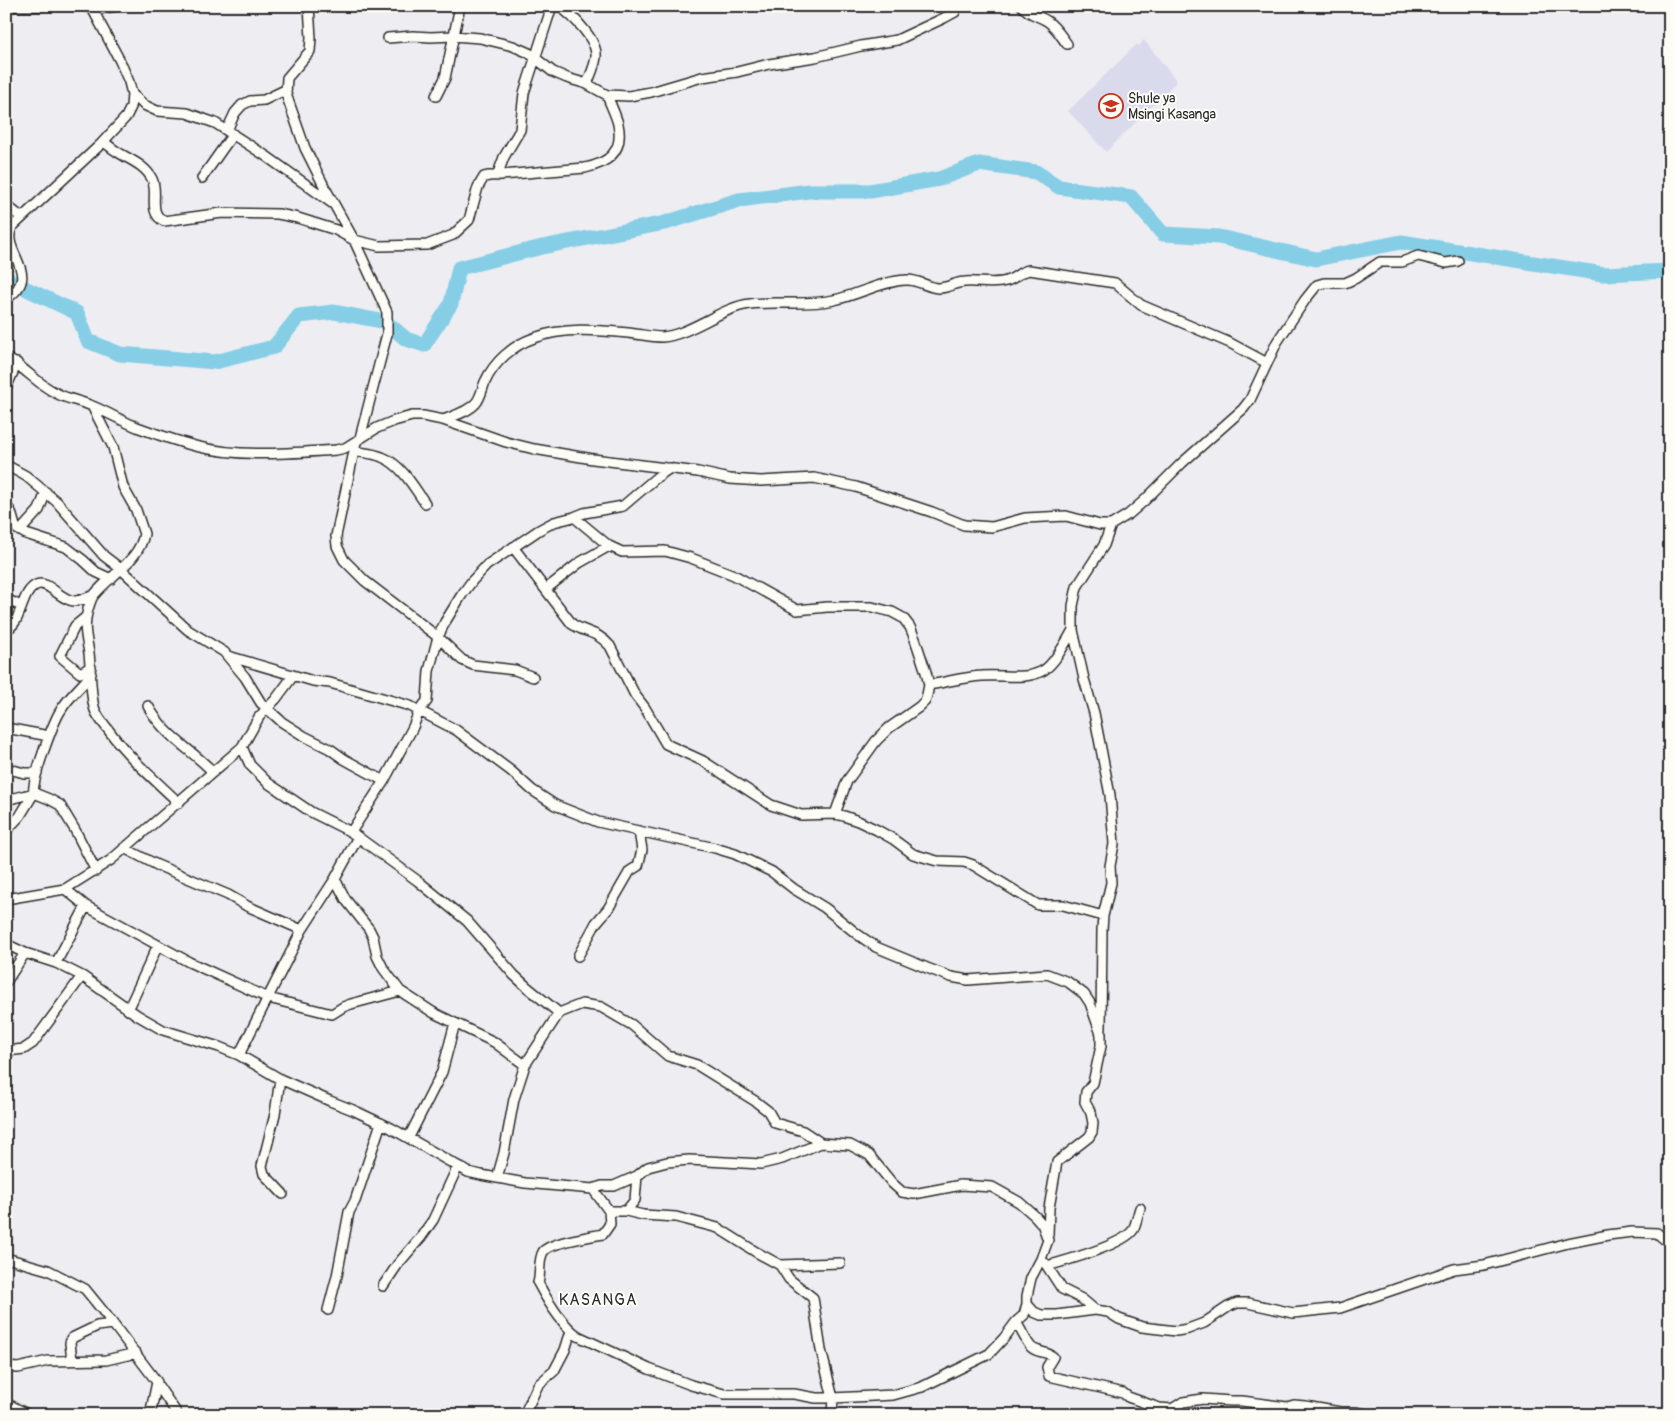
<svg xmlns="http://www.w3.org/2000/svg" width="1676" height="1421" font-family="Pangolin,sans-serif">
<rect width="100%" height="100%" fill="#ededf2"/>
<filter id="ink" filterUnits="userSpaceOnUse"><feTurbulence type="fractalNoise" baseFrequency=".02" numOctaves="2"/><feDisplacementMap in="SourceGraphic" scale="10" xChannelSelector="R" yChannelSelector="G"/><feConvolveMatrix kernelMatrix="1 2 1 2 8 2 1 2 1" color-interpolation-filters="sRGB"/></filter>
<g filter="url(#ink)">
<path fill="#dadaed" d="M1144,40L1177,81L1106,152L1068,111L1137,44L1139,46Z"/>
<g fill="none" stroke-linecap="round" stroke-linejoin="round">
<path stroke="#85cee6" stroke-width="15" d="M6,279L77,313L88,341L120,354L215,362L274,347L299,316L334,312L386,322L406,339L424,345L451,304L459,268L542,247L665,223L739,200L809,191H870L939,179L979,164L1036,172L1059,187L1131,197L1163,234L1219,237L1316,259L1401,242L1603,274L1670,271"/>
<defs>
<path id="minor" d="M15,6H41
M309,6L311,38L310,51L287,78L286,94L305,148L325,188L354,240L387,312V334L360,438
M559,6C572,15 598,40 596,57C595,66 590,76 587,84
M1022,6C1031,16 1038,15 1047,21C1055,26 1061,36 1067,44
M93,10L116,6
M388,38L413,36L431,37L453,36L480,38L513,46L529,53L553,72L567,78L587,84L607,95L629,96L651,92L702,77L737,72L769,64L815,57L861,46L897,40L944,18L955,12L958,6
M132,94L144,105L157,111L187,113L215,123L266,156L332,203
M436,96L445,78L460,6
M227,130L235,113L242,105L250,101L264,100L285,90
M104,141C117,157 143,160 152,179C159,193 147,213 164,221L222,213L278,214L298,218L336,230L354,240L379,246L427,245L453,235L469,220L478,187L484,177L489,176L585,168C608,163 624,152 618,124C616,115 610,104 607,95
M497,176L504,157L520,130L524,93L552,6
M202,178L233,134
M6,205L21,217
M6,299C44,274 0,253 12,227L100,145L126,117L131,107L132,94L129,82L120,61L93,10L86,6
M6,358C25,367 37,384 56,393C67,399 80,401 92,406C107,412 122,421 137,427C156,434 176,441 195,446C241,458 289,453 336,450L345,448L377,428L394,421L412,416H423L443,420L506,442L534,449L593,459L698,472L730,479L761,481L814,478L856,487L932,512L964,525L992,527L1025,518L1066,516L1100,525H1111L1129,514L1145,500L1182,463L1243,409L1250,400L1277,342L1305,300L1317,285L1324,283H1345L1356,278L1380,262H1402L1418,256L1446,263L1458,261
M6,388L17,363
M92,406L113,447L123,487L136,510L144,534C139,561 110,575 94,595C91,598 90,604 88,609C83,627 86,635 89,653C91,669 90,697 95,710C98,718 105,725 110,732C130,759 155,780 179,803
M443,420C453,416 468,412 476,403C481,397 482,389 485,382C494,362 513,345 534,338C563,327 598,330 628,333C639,334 651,337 662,337C690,335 722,307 750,304C778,301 807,306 834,300C858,295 882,281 906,280C918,279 928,288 939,288C948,288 956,282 965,282C979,281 992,285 1006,281C1016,279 1018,272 1029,270L1115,283L1141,305L1230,343L1267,363
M356,442L336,536L337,546L344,560L365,581L438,637L462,660L473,665L515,670L533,677
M354,451C363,453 373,453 382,457C402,465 413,486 425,503
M6,465L26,476L57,502L104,556L121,569L188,630L224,652L245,677L261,703L282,722L304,736L330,749L344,759L384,781
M6,505L11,512L15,526L17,529L26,534L66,547L83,560L96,572L111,579
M574,517L609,546L622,552L665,551L691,558L734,575L797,610L827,607H872L892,612L903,618L910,627L915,639L926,672L929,685L927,695L925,701L919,707L889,728L876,741L847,781L835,814
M20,531L39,510L46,492
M513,547L572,624C587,634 596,630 610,646L635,695L645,708L666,744L703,761L771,805L801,815L835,814L844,816L858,821L877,830L893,839L913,854L937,861L964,862L973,865L1038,905H1063L1103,916
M546,589L579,563L609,546
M6,599L21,606
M86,617L75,626L60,656L80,673L91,667
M6,629C22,625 20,593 36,585C47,579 60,600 74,601C80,601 87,598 92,596
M228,656L313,681L330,683L410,706L456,730L511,771L532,790L555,805L598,822L715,848L735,854L772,872L794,889L825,908L857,934L876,947L927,968L951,977L968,980L1047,974L1068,982L1084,994L1090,1003L1101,1034V1046L1093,1083L1086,1092L1085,1102L1091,1113L1093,1123L1092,1132L1089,1137L1057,1162L1049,1208L1048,1235
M293,676L276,699L259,717L242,747L250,765L268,783L311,812L351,832L418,881L467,921L514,975L527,987L559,1013
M929,685C947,682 965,677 982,676C1002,674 1026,681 1044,670C1055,663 1066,642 1073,630
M148,706C166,738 189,747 213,772
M6,728L49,736
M6,768L24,773H37
M6,800L34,793L49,799L60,805L75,830L96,871
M6,831L20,816L34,793C30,784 54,720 61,710C69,696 82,687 91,674
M351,832L384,781L413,727L419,711L427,701L429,671L438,637L445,622L461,596L472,581L487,565L539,530L554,522L574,517L584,513L623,506L657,477L670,468
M124,848L157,865L228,895L247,906L302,930
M335,879L346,900L369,929L373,937L377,956L383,968L400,991L434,1013L494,1042L525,1065
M65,889L86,906L189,962L268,998L332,1014L343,1007L351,1004L400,991
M6,899L65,889L111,860L242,747
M6,944L25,953L56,963L82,976L137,1015L163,1030L219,1047L239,1055L280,1079L330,1101L353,1110L391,1128L468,1172L481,1175L525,1183L593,1189L602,1186H614L637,1176L648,1167L667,1162L689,1160L761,1164L782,1159L821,1143L850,1145L869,1155L892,1183L902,1192L914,1194L961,1185L992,1187L1019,1202L1035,1216L1042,1224L1048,1240L1041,1259L1031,1278L1027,1296V1304L1034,1312L1041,1315H1057L1095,1310L1108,1312L1119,1319L1142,1327L1176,1331L1188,1329L1204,1323L1228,1307L1237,1303H1248L1293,1313L1340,1308L1454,1269L1484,1265L1568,1243L1608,1235L1632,1232L1657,1233L1670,1244
M578,956L596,923L608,909L630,871L638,866L642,850L639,831
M56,963L86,906
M6,982L25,953
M128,1010L158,945
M1101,1029L1102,930L1103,916L1111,883L1110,866L1114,844L1110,795L1094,713L1084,679L1073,630V606L1077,587L1104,545L1111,525
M7,1051L24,1049L33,1043L82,976
M239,1055L302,930L335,879L358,837
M280,1079L275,1114L262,1166L264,1174L283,1194
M409,1137L442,1072L455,1023
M497,1178L504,1153L514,1099L525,1065L559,1013L582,1004L601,1007L632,1025L668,1056L697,1065L755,1101L768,1111L775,1123L803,1131L821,1143
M593,1189L609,1211L610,1224L603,1234C592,1236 548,1243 543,1252C538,1260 541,1274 538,1283C547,1300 562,1325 578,1336L649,1369L691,1385L724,1394H794L816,1398H833L893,1395L922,1387L989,1354L1004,1338L1016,1322L1024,1315L1027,1304
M609,1211H626L635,1200L637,1176
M626,1211L643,1215L676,1217L718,1228L756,1252L780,1265L840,1263
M6,1258L48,1270L85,1289L107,1316L157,1382L150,1415
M1045,1263L1062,1289L1082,1299L1095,1310
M780,1265L789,1279L813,1298L821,1350L833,1398L832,1415
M1047,1266C1065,1261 1123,1245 1133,1230C1136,1224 1138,1214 1140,1208
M383,1286L398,1264L421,1237L433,1220L458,1166
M328,1310L337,1276L349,1212L355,1201L381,1123
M1016,1322C1020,1328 1027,1343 1031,1347C1037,1353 1047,1351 1053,1357L1047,1367L1049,1376L1123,1393L1128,1397L1159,1408L1172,1409L1183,1402L1203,1399L1231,1401H1242L1287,1407L1294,1405L1305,1406L1340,1412H1355L1371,1415
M72,1360L70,1343L72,1338L97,1326L113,1324
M6,1367L18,1368L48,1361L106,1360L136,1353
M157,1384L178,1415
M6,1403L29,1415
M524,1415L538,1385L554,1371L565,1350L571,1331"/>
</defs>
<use href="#minor" stroke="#2b2b2b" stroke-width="12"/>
<use href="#minor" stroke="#fdfcf7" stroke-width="9"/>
</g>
</g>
<defs>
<symbol id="school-ring" viewBox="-11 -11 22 22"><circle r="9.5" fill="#fdfcf7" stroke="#c8321e" stroke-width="1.5"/><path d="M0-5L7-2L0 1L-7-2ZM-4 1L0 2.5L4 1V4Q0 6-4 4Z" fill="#c8321e"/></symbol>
</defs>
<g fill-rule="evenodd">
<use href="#school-ring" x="1097" y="92" width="28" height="28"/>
</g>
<g text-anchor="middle" stroke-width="4" stroke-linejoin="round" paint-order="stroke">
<g font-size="14" fill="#2b2b2b" stroke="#fdfcf7" text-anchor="start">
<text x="1128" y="103">Shule ya<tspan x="1128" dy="16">Msingi Kasanga</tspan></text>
</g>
<g font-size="16" letter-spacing="1" fill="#2b2b2b" stroke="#fdfcf7">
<text x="598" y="1305">KASANGA</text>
</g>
</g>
<rect width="1676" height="1421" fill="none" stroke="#fdfcf7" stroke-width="25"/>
<rect x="12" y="12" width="1651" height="1396" fill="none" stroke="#2b2b2b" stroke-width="2" filter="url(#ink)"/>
</svg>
